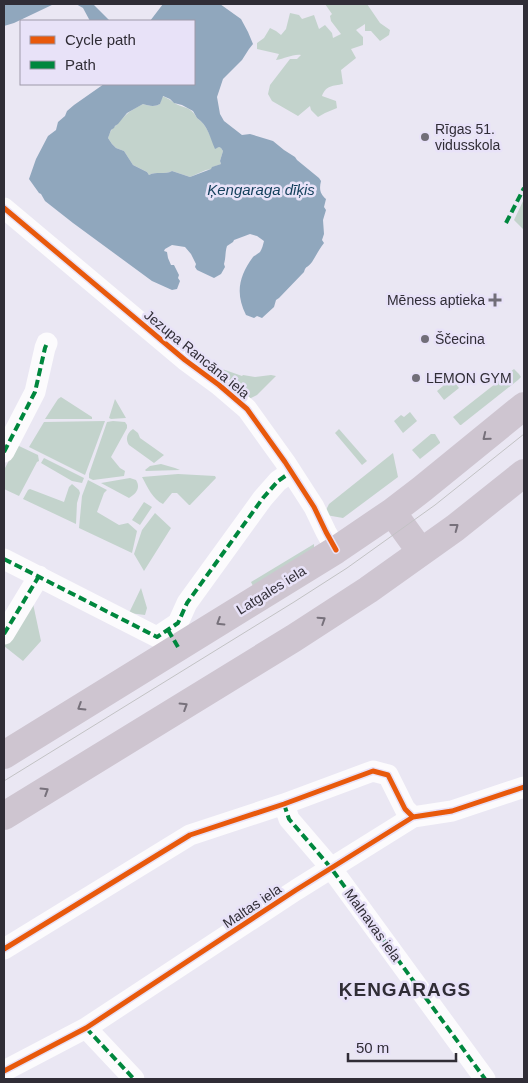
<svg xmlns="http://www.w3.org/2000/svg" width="528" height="1083" font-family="Helvetica,sans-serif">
<rect width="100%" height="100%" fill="#eae7f3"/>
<path fill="#c3d3cc" d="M325,4H367L380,23L390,30L389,35L380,41L371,31H365V24L356,30L363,37V45L351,49L356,58L341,70L343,84C333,86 326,85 322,96L336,101L337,108L325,113L318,117L311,110L310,106L298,116L272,101L268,94L270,85L290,59H297L301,55C292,54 285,59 276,60L279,54L257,49V43L264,38L270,28L276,31L281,35L286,29L290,13L299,15L302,19L314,15L319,29L325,25L332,33L333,38L341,34L331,21L330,16L332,14Z
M162,96C167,98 169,99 173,102C183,109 190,105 197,118C208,125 210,138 216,148L219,147L221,148L223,151L220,161L221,164L213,167L212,169L206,170L190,177L172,171C165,175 156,171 149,175L147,172L133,165L124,151L116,148L112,144L108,138C112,126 114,129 120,121C129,111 132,110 143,104C149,106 155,107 160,104Z
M524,199V230L514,220Z
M197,360L242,376L243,375L255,377L271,375L276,376L257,395L249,399Z
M514,369L519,374L521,377L518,380L461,425H460L453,417Z
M450,376L459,388L444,400L437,391L443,386L441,383Z
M61,397L92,417V419H45L58,399Z
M115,399L126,418L111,419L109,418Z
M410,412L417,421L403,433L394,421L401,415L404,417Z
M105,421L85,475L29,447L44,422Z
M113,421L125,422L127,425V428L111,457L120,468L125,471L124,476L93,480L89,478V474L107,422Z
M133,429L138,433L140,438L164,455L154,463L129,445C125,439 127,433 133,429Z
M339,429L367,461L362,465L335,433Z
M431,434H435L440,442V443L420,459L412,450Z
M19,446L38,455L39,461L37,462L19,496L4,489V470L16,447Z
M393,453L398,477L343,518L326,515L325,512L329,504Z
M44,458L84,478L82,483L72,481L41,463Z
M161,464L175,468L180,470L146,471L145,470L150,466Z
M178,474L215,476L216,478L190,505H189L177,493H172L163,504C153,500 147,486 142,477Z
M130,478L136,480C141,488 136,494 129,498L101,483Z
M88,480L107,490L104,493L97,512L119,525L128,523L137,531L132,553L79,528L82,496Z
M72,484L79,490L80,493L77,503L76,524L23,499L28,490L30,489L64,502L69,487Z
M144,502L152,507L140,525L132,520Z
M155,513L171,528L144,571L134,554L142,530Z
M314,544V548L253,586L251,582Z
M141,588L147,608L145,615L129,613Z
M32,599L41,641L23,661L4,646V642Z"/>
<path fill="#90a7bd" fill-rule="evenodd" d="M4,4H54L14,23L4,26Z
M76,4H93L110,21H90L83,8Z
M163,4H220L241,19L248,32L253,44L249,49L242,60L223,79L217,97L220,114L224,121L242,135L250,134L273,141L284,150L295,157L297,160L319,178L321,181C319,189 320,194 326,199L324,207L326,210L323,220L324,234L322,240L324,243C319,249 316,256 312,262C308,268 306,265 304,272L279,298L276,300L274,307L262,318L257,316L254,318L246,315C235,293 239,276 253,257C254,256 259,253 260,252C262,249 263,245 264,241L257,236L250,234L234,240L233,242L227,246C225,252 226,257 224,264L225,267L221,274L214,278L197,270L195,267L196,264L191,254L185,247L172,245L165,249L164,251L167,252L168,258L171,265H174L179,275L178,278L180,281L177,289L172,290L152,281L73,223L45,201L41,194L39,193L29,179L36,159L48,136L56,130L58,122L65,116L67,111L74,105L104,84H194V21H150ZM163,96L170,99L174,103L182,105L193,111L197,118C208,125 210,138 215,149L219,147L221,148L223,151L220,161L221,164L212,167L211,169L190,177L172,171C165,175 156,171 149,175L147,172L133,165L124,151L116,148L112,144L108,138L111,130L114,128L115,126L118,124L127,113L143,104C149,106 155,107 160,104Z"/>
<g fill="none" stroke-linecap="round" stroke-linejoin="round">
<path stroke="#fcfbfd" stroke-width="21" d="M4,208L185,360L219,385L247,409L285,462L314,507L326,532L336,550
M4,452L35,392L45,348L47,343
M4,559L157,637L178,623L187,603L263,498L278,481L291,472
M4,634L39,576
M284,804L289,819L331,868L485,1079
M4,949L190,835L284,804L373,771L388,775L405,809L413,817
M86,1028L134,1079
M4,1071L86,1028L296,890L413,817L452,811L524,787"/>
<path stroke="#cec5d0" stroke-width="28" d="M392,512L421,552
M4,755L336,550L392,512L422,489L524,406
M4,816L294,638L368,590L455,528L524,473"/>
<path stroke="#c2c2c4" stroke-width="1" d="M4,781L294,602L347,568L435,505L524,434"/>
<path stroke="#00873e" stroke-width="4" stroke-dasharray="8 4" stroke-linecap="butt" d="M506,223L524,188
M4,452L35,392L45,348L47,343
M4,559L157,637L178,623L187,603L263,498L278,481L291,472L288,468
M168,630L178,647
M4,634L39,576
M284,804L289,819L331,868L485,1079
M86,1028L134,1079"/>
<defs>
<path id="cycleway" d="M4,208L185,360L219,385L247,409L285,462L314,507L326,532L336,550
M4,949L190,835L284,804L373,771L388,775L405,809L413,817
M4,1071L86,1028L296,890L413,817L452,811L524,787"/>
</defs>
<use href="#cycleway" stroke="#e8e2f8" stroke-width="8"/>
<use href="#cycleway" stroke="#e8590c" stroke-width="5"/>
</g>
<defs><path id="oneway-chevron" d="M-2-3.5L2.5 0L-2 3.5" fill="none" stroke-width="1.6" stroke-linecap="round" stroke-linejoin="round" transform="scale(1.25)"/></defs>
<g stroke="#77717b">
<use href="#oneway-chevron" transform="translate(486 437) rotate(141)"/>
<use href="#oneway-chevron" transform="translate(455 527) rotate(-37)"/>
<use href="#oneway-chevron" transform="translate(322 620) rotate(-33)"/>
<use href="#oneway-chevron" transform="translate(220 622) rotate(148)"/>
<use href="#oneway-chevron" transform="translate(184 706) rotate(-32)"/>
<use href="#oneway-chevron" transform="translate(81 707) rotate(148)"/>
<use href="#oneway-chevron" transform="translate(45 791) rotate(-32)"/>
</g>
<g fill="#716e78" stroke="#e8e2f8" stroke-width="2">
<circle cx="425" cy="137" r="5"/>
<path d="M492.5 292.5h5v5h5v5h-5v5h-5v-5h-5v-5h5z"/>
<circle cx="425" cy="339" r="5"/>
<circle cx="416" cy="378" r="5"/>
</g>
<g text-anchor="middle" stroke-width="5" stroke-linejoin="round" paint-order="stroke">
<g font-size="14" fill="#302d36" stroke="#e8e2f8" text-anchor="start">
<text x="435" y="134">Rīgas 51.<tspan x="435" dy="16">vidusskola</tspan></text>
<text x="485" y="305" text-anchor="end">Mēness aptieka</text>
<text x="435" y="344">Ščecina</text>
<text x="426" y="383">LEMON GYM</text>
</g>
<g font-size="14" fill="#302d36" stroke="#e8e2f8">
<text transform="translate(197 354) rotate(39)" y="5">Jezupa Rancāna iela</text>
<text transform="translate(271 590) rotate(-32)" y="5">Latgales iela</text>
<text transform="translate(252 906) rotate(-34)" y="5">Maltas iela</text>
<text transform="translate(373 925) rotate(54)" y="5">Malnavas iela</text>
</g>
<g font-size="15" font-style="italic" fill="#133f5b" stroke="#e8e2f8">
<text x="261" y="195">Ķengaraga dīķis</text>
</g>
<g font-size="19" font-weight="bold" letter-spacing="1" fill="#302d36" stroke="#e8e2f8">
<text x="405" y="996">ĶENGARAGS</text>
</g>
</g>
<rect width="528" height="1083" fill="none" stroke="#302d36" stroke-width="10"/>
<rect x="20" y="20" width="175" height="65" fill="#e8e2f8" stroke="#9e9aaa"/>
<rect x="30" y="36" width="25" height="8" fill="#e8590c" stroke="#9e9aaa"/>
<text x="65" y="45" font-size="15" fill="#302d36">Cycle path</text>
<rect x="30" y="61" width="25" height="8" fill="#00873e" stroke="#9e9aaa"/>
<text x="65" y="70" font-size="15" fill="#302d36">Path</text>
<path d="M348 1053v8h108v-8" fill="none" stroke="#302d36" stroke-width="2.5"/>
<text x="356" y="1053" font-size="15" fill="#302d36" stroke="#e8e2f8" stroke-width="4" paint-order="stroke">50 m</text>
</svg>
